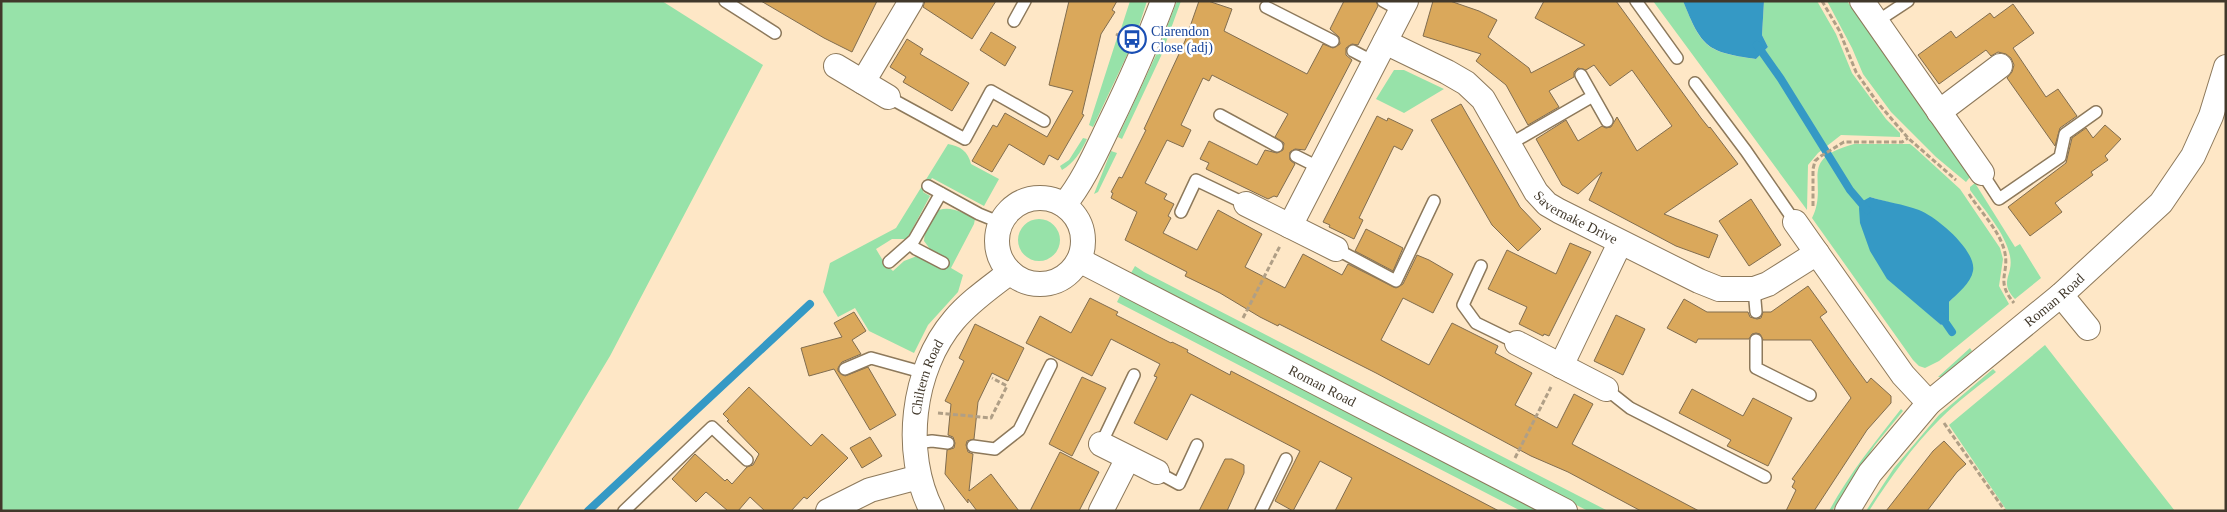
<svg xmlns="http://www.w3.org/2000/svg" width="2227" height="512" font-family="Georgia,serif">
<rect width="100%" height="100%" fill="#fee7c6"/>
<path fill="#97e2a9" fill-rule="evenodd" d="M1,1H662L763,65L610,356L517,511H1Z
M1130,1H1147L1135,38L1120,32Z
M1177,1H1181L1161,56L1122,139L1118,137L1156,55Z
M1653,1H1683C1702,48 1706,52 1756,59L1768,47L1762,35L1764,1H1817L1836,34L1852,73L1886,119L1900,133V137L1841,135L1818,153L1808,165L1807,210Z
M1827,1H1847L1970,177L1966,182L1936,157L1891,112L1863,74L1852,48Z
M1117,38L1125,42L1123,48L1129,51L1093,127L1089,125Z
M1394,70H1404L1444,89L1404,113L1376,99Z
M1083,138L1087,139C1081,152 1074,163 1062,170L1060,166L1069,160Z
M948,144C960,146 968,151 971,164L999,179L984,206L932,178L923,192L930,196L907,239H892L876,249L885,264L893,271L904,261L917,256L942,268L947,258L930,249L924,241L925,230L939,210C952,206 963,213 975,219L974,224L951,268L963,275L958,292L928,325L914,353L869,331L855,308L838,317L823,292L830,263L896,228Z
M1854,144H1910L1915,148L1960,189L2000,248L2003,259L1999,286L2009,304L1939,361L1925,368L1919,366L1913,360L1812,218C1830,182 1795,160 1854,144ZM1870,197L1891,203L1965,285L1949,302V320L1941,325L1911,298Z
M1111,151L1117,153L1098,192L1094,194Z
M1975,183L2015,247L2020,244L2041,278L2015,299C1998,281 2014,276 2010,256C2005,232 1984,210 1970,190V187Z
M1018 240a21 21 0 1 1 42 0a21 21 0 1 1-42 0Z
M1135,266L1144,272L1608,511H1588L1139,279L1131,273Z
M1121,294L1539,511H1521L1117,302Z
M2045,345L2175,511H2007L1949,425Z
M1970,348L1972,351L1942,377H1938Z
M1993,369L1996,372C1977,387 1957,402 1940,419C1912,447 1890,478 1869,511H1866L1894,468L1939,415Z
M1901,409L1903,411L1875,445L1832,511H1829C1849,474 1875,442 1901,409Z"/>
<path fill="#3599c5" d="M1683,1H1764L1762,35L1768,47L1756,59C1707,52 1702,48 1683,1Z
M1870,197C1886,202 1903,204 1919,210C1937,217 1977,251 1973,271C1971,283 1957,294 1949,302V320L1941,325L1887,279L1870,251L1860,223L1859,208L1861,202Z"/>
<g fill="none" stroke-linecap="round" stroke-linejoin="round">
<path stroke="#3599c5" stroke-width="8" d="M1757,45L1781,79L1850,190L1867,210
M1941,316L1952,332
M588,511L810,304"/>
</g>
<path fill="#daa85b" stroke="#816d4f" d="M761,1H877L852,52L824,38Z
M925,1H996L972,39L923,7Z
M1069,1H1117L1112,10L1115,12L1101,34L1082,114L1084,115L1058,160L1049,155L1044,165L1009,144L992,172L972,161L993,125L997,127L1005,113L1047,137L1073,91L1049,85Z
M1199,1H1208L1232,9L1224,31L1307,74L1323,44L1333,48L1340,44L1339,37L1330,29L1344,1H1376L1378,6L1358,45L1352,44L1346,48V55L1352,60L1305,150L1295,149L1290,152V160L1295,164L1277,197L1274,196L1268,199L1206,169L1209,163L1200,159L1209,141L1257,165L1265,150L1277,153L1283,150L1284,143L1275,137L1288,114L1212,75L1209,81L1203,78L1181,125L1191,130L1183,147L1167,140L1145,183L1167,194L1164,199L1174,204L1168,216L1171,218L1163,233L1197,250L1218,210L1262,234L1245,267L1285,288L1303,254L1342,275L1348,264L1396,288L1403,284L1417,255L1429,260L1453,274L1433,313L1403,298L1381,340L1429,365L1452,323L1498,346L1495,353L1532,373L1515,405L1557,428L1574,394L1593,404L1572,444L1699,511H1641L1568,472L1531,456L1376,373L1279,324L1278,326L1260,317L1220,293L1185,276L1187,272L1125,240L1137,212L1111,198L1113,193L1111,192L1119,177L1122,178L1146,130L1144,129L1185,41Z
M1433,1H1450L1479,11L1497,20L1488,37L1529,68L1531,73L1585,45L1535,18L1544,1H1616L1701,118L1709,128L1710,127L1738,164L1664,214L1718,235L1709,258L1676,246L1589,200L1602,172L1578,194L1562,185L1536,139L1566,120L1578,141L1602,126L1606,128L1611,127L1617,117L1637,151L1672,126L1632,70L1610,86L1594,65L1586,70L1578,68L1574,72V77L1549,91L1559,107L1528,125L1506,85L1476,61L1481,54L1423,36Z
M2013,4L2034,33L2013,48L2046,97L2058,89L2077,116L2060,128L2055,146L2007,78L2012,72L2014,65L2011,58L2006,54L1998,52L1991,56L1986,50L1939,84L1918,55L1951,31L1956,38L1990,13L1994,18Z
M991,32L1016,47L1005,66L980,50Z
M907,39L923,49L920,54L969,83L952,111L903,82L906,77L890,67Z
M1461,104L1520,207L1541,229L1518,251L1492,225L1431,120Z
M1377,116L1387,121L1388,118L1413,130L1402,150L1394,146L1359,218L1363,220L1354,239L1329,227L1330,225L1323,222Z
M2105,125L2121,139L2105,156L2108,160L2091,172L2093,175L2055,203L2062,212L2030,236L2008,207L2066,163L2072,138L2086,128L2093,138Z
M1751,199L1781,245L1749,266L1719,221Z
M1366,229L1403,248L1393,271L1355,251Z
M1570,243L1591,252L1549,336L1544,334L1543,336L1519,324L1527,307L1488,289L1507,250L1556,274Z
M1808,286L1827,312L1820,317L1848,357L1867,383L1871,378L1891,396V403L1867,430L1814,511H1786L1796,490L1792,487L1795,481L1792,479L1851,398L1811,340H1763L1760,334L1756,333L1752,334L1749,339H1698L1696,343L1667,328L1684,299L1707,312H1748L1750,317L1757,319L1761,318L1763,312H1771Z
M1090,298L1118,312L1116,315L1171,343L1172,342L1188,350L1187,352L1230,375L1231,371L1499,511H1335L1352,478L1320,461L1293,511L1275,501L1300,451L1191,394L1167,440L1134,423L1157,377L1154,376L1160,364L1111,339L1092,376L1026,343L1040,316L1071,333Z
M854,312L866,331L852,340L861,354L842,362L838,368V371L845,376L868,367L896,415L870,430L834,369L809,376L801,348L842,337L834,323Z
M1616,315L1645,329L1623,375L1594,361Z
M975,324L1024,348L1008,381L992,373L978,402L974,439L967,441L966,445L968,452L973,454L969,491L991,474L1019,511H977L968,499V503L945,474L947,450L954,448L955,443L953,437L948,435L951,404L945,401L964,361L959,358Z
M1082,377L1106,388L1072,456L1049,444Z
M749,387L811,446L822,434L848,458L807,499L804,497L791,511H765L750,497L738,511H728L706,492L696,502L672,479L695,454L725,481L727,479L732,484L747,467L753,465L759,454L727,421L729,420L723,414Z
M1692,389L1743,416L1753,398L1792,418L1768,466L1727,446L1731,440L1679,413Z
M870,437L882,456L862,468L850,448Z
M1944,441L1966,464L1957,472L1927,511H1886L1933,451Z
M1060,452L1099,472L1079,511H1030Z
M1225,459H1232L1244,465V473L1227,511H1199Z"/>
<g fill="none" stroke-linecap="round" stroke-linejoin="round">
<defs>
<path id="service" d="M725,1L775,33
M1383,1L1401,11
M1636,1L1677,58
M1266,7L1333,41
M1014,21L1025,1
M1876,22L1908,1
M1353,51L1374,62
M1581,75L1607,121
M1695,83L1746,151L1795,222
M888,97L965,139L991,91L1044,121
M1220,115L1277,146
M1510,144L1593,96
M1296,156L1320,168
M1982,173L1999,199L2060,157L2065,134L2096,112
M928,186L979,214L1001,223
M1181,212L1196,180L1246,204
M910,244L916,249L943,263
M1336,249L1396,281L1434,201
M889,262L914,240L941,193
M1481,266L1463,305L1476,323L1517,343
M1754,289L1756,312
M1756,340V368L1810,395
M845,369L871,358L925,373
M1606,389L1630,408L1765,477
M915,443L932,441L948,443
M1101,444L1134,375
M973,446L995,449L1019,430L1051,365
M1157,472L1179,484L1197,445
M624,511L712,427L747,460
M1261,511L1286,459"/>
<g id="minor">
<path d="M1862,1L1982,173"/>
<path id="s1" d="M1385,42L1447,72L1466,83L1483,99L1536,192L1547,204L1559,211L1699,281L1719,289H1754L1768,284L1817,253"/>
<path d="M836,66L888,97"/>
<path d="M863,82L911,1"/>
<path d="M1939,112L2000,66"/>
<circle cx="1040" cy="241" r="43"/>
<path d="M1246,204L1336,249"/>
<path d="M1064,205C1083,182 1096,152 1109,125C1129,84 1147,44 1163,1"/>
<path d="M1795,222L1903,375L1929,403"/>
<path d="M1290,226L1406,1"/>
<path id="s2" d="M1079,260L1565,511"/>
<path d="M2061,295L2088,328"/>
<path d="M1517,343L1606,389"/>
<path d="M1561,366L1620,243"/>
<path d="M1101,444L1157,472"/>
<path d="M828,511L870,490L919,477"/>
<path id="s3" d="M932,511C902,453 912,369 954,320C970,301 991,287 1010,272"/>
<path d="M1101,511L1128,458"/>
<path id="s4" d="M1847,511L1870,473L1929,403L2061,295L2161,203L2193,156L2211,116L2226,67"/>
</g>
</defs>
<use href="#service" stroke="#8d795b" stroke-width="14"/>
<use href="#minor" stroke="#8d795b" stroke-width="26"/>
<path stroke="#b09f86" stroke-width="3" stroke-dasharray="5 2.5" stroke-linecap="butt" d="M1822,1L1839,30L1856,72L1877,102L1908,138L1956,180
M1116,34L1124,38
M1969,194C1980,211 1998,229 2004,249C2011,274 1994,279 2014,303
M1813,206V169L1815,161L1821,156L1844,142H1902L1908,138
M1243,318L1280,246
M938,413L991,418L1007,386L992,378
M1944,423L2005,511
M1515,458L1551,387"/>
<use href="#service" stroke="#fff" stroke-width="11"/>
<use href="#minor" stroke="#fff" stroke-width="24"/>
</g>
<defs>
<symbol id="bus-ring" viewBox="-11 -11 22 22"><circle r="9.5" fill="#fff" stroke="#1a4fb4" stroke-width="1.5"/><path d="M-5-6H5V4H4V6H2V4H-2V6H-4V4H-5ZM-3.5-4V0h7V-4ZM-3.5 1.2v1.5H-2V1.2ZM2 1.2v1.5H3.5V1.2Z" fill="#1a4fb4"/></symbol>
</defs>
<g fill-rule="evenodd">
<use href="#bus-ring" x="1116" y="23" width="32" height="32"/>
</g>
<g text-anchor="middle" stroke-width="4.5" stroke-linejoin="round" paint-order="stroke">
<g font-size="14" fill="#164399" stroke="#fff" text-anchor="start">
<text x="1151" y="36">Clarendon<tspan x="1151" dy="16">Close (adj)</tspan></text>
</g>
<g font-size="14" fill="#41382b" stroke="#fff">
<text dy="5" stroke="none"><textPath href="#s1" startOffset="269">Savernake Drive</textPath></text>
<text dy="5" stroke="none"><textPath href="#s4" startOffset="298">Roman Road</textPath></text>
<text dy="5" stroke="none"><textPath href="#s3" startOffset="138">Chiltern Road</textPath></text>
<text dy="5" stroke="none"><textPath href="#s2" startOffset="274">Roman Road</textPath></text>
</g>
</g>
<rect width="2227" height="512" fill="none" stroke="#41382b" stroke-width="5"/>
</svg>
